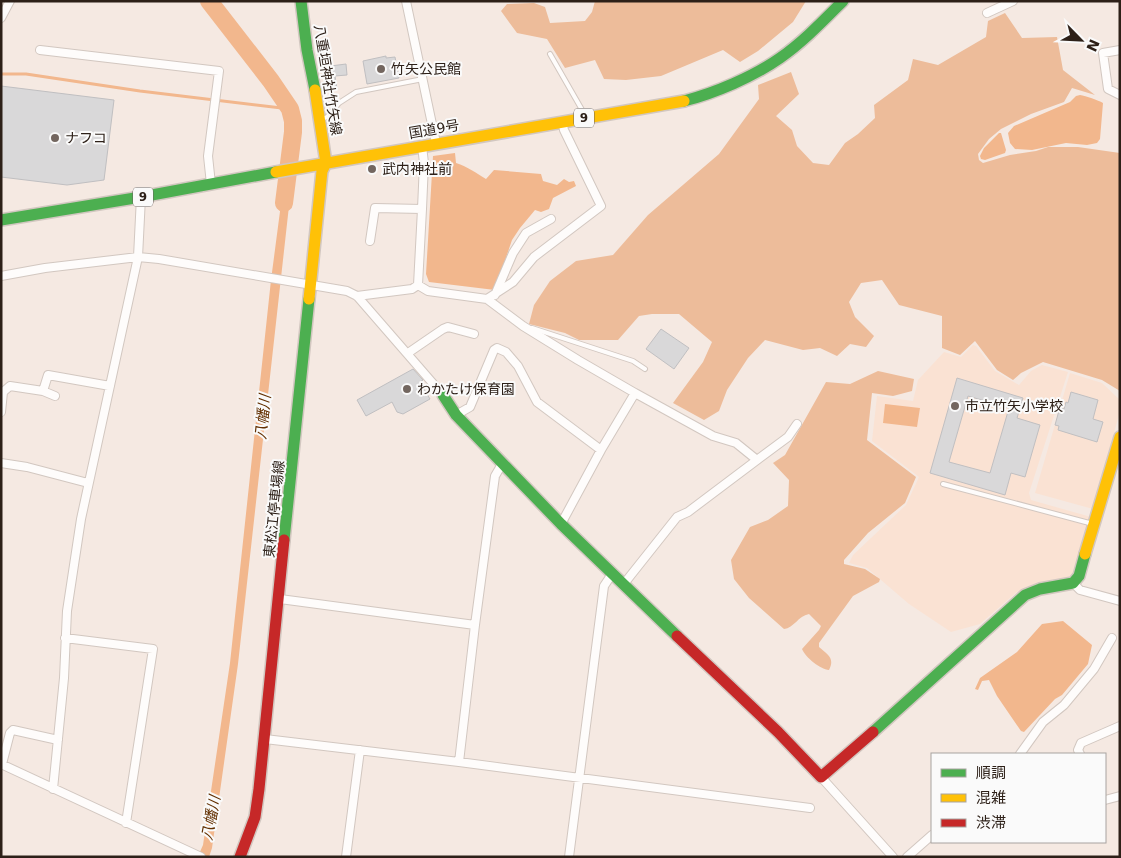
<svg xmlns="http://www.w3.org/2000/svg" width="1121" height="858" font-family="'DejaVu Sans','Noto Sans JP',sans-serif">
<rect width="100%" height="100%" fill="#f5e9e2"/>
<path fill="#fae2d3" d="M973,345L976,346L995,371L1019,385L1031,371L1042,365L1068,372L1029,493L1031,500L1091,517L1074,573L1063,581L1042,583L1017,592L980,624L951,632L909,604L867,568L849,563L853,555L906,505L919,477L872,441L877,396L913,401L918,380L944,352L961,357Z
M1070,373L1102,383L1120,400V411L1093,509L1035,493Z"/>
<path fill="#edbc9a" d="M595,1H806L793,22L758,51L740,62L723,50L661,76L626,80L604,79L595,60L565,68L547,39L517,33L501,11L507,4L534,3L545,7L550,23L585,21L592,12Z
M1005,13L1022,38L1057,37L1063,70L1095,95L1072,88L1064,102L1031,114L1001,129L989,139L978,154L979,160L983,163L1010,155L1036,151L1048,147H1078L1120,153V391L1102,380L1043,362L1021,373L1013,380L997,370L975,341L960,355L942,348V316L899,305L882,280L861,283L849,302L855,317L874,336L866,347L850,344L837,356L820,348L803,350L765,340L748,358L727,390L719,411L704,420L673,403L703,362L712,342L679,314H652L639,316L618,340H579L565,333L529,324L534,305L550,281L576,261L613,255L648,215L719,154L759,99L758,85L791,72L799,94L776,116L792,130L797,146L813,163L829,165L845,143L858,134L875,118L874,105L908,80L913,59L938,65L986,37L988,21Z
M878,371L914,379L912,391L893,396L872,393L867,440L916,477L905,503L868,533L844,560V564L865,569L880,579L879,582L853,596L819,643V647C828,655 835,658 829,670C820,669 806,658 802,649L819,630L821,626L809,614C798,616 794,628 784,629L749,598L734,579L731,560L750,527L768,520L788,506L789,480L773,463L785,455L826,382L850,384Z"/>
<path fill="#f2b78d" d="M1080,95C1086,96 1098,100 1103,103L1100,139L1097,143L1087,145L1066,143L1032,150L1015,149L1010,143L1008,133L1014,126L1070,102L1076,96Z
M999,133H1001L1006,150L1005,153L985,160L981,159L980,156L984,148Z
M455,153L456,163C468,167 476,173 486,179L494,170L541,174L543,181L557,185L564,179L569,182L574,181L576,186L553,198L549,209L541,212L535,210L520,228L512,240L495,290L429,282L426,274L433,156Z
M292,179L238,664L212,848L209,857L199,854L203,845L230,663L271,280L284,181Z
M885,404L920,408L917,427L883,423Z
M1063,621L1092,645L1088,664L1062,695L1055,699L1024,732L1021,731L997,696L989,680L982,681L978,690L975,689L980,678L1017,652L1042,624Z"/>
<g fill="none" stroke-linecap="round" stroke-linejoin="round">
<path stroke="#f2b78d" stroke-width="3" d="M1,74H26L140,91L290,109"/>
<path stroke="#f2b78d" stroke-width="18" d="M209,1L271,81L290,109L293,121V132L284,203"/>
</g>
<path fill="#d9d8d9" stroke="#c0bfc1" fill-rule="evenodd" d="M386,56V58L395,57L399,78L367,84L363,61Z
M346,64L347,75L335,76L337,89L326,91L323,67Z
M1,86L114,100L104,180L67,185L1,177Z
M661,329L689,348L674,369L646,349Z
M413,369L423,380L420,382L430,399L403,414L397,412L392,402L366,416L357,400Z
M957,378L1023,398L1017,418L1040,425L1025,477L1011,473L1005,495L930,473ZM968,396L1009,408L990,473L949,462Z
M1071,392L1098,400L1093,419L1103,422L1097,442L1058,430L1059,426L1055,425L1060,407L1064,409L1066,402L1068,403Z"/>
<g fill="none" stroke-linecap="round" stroke-linejoin="round">
<defs>
<path id="lane" d="M550,54L585,115
M322,119L327,117L339,103L356,92L423,79
M532,328L633,361L645,369
M943,484L1093,524"/>
<path id="street" d="M406,1L436,143
M987,13L1013,1
M1,18L10,1
M40,50L219,71L208,156L211,184
M1120,50L1103,53L1108,89L1120,95
M422,146L424,163L422,209
M370,241L375,208L422,209L418,285
M1,276L45,268L138,257L159,259L347,291L357,296L443,395
M495,295L513,253L526,233L551,219
M357,296L412,289L418,285L428,291L487,299L523,326L578,360L635,393
M487,299L513,282L534,257L601,206L564,130L562,121
M408,353L443,329L448,327L474,334
M43,391L48,375L110,386
M1,412L3,392L10,386L43,391L55,396
M456,415L470,407L494,350L497,348L506,352L518,366L537,402L601,450
M757,460L788,437L797,424
M1,463L27,467L88,483
M561,524L601,450L635,393L713,436L736,443L757,460L688,512L677,517L623,585
M1073,583L1080,590L1120,601
M280,599L475,625L459,762
M475,625L495,476L502,464
M65,638L153,649L126,823
M265,739L459,762L810,808
M1020,754L1043,722L1064,705L1094,669L1112,638
M1080,754L1078,750L1081,743L1120,726
M1,764L201,857
M2,764L10,733L13,730L58,740
M821,777L893,857
M53,789L64,678L67,611L81,519L138,257L141,197
M1105,800L1120,796
M346,857L360,750
M569,857L604,586L612,574
M907,857L932,835"/>
<path id="fast" d="M301,1L307,50L315,90
M684,101C715,93 753,77 780,58C803,42 823,21 843,1
M1,220L141,197L276,172
M443,395L456,415L561,524L677,636
M284,540L309,299
M873,732L1025,595L1040,589L1073,583L1079,576L1085,554"/>
<path id="slow" d="M276,172L684,101
M309,299L322,171L326,163L315,90
M1085,554L1120,437"/>
<path id="jam" d="M677,636L778,732L821,777L873,732
M240,857L255,817L259,789L284,540"/>
</defs>
<use href="#lane" stroke="#d2c7c0" stroke-width="6"/>
<use href="#street" stroke="#d2c7c0" stroke-width="10"/>
<use href="#fast" stroke="#d2c7c0" stroke-width="14"/>
<use href="#slow" stroke="#d2c7c0" stroke-width="14"/>
<use href="#jam" stroke="#d2c7c0" stroke-width="14"/>
<use href="#lane" stroke="#fefcfb" stroke-width="4"/>
<use href="#street" stroke="#fefcfb" stroke-width="8"/>
<use href="#fast" stroke="#4caf50" stroke-width="11"/>
<use href="#slow" stroke="#ffc107" stroke-width="11"/>
<use href="#jam" stroke="#c62828" stroke-width="11"/>
</g>
<g fill="#73665f" stroke="#fafafa" stroke-width="2">
<circle cx="381" cy="69" r="5"/>
<circle cx="55" cy="138" r="5"/>
<circle cx="372" cy="169" r="5"/>
<circle cx="407" cy="389" r="5"/>
<circle cx="955" cy="406" r="5"/>
</g>
<g text-anchor="middle" stroke-width="4" stroke-linejoin="round" paint-order="stroke">
<g fill="#fafafa" stroke="#6a615c" stroke-width="1">
<rect x="574" y="108.5" width="20" height="19" rx="4"/>
<rect x="133" y="187.5" width="20" height="19" rx="4"/>
</g>
<g font-size="12" font-weight="bold" fill="#2d2018">
<text x="584" y="122">9</text>
<text x="143" y="201">9</text>
</g>
<g font-size="14" fill="#2d2018" stroke="#fafafa" text-anchor="start">
<text x="391" y="74">竹矢公民館</text>
<text x="65" y="143">ナフコ</text>
<text x="382" y="174">武内神社前</text>
<text x="417" y="394">わかたけ保育園</text>
<text x="965" y="411">市立竹矢小学校</text>
</g>
<g font-size="14" fill="#2d2018" stroke="#fafafa">
<text transform="translate(328 80) rotate(81)" y="5">八重垣神社竹矢線</text>
<text transform="translate(434 129) rotate(-10)" y="5">国道9号</text>
<text transform="translate(274 509) rotate(-84)" y="5">東松江停車場線</text>
</g>
<g font-size="15" font-style="italic" fill="#633002" stroke="#fafafa">
<text transform="translate(263 417) rotate(-84)" y="5">八幡川</text>
<text transform="translate(211 818) rotate(-79)" y="5">八幡川</text>
</g>
</g>
<rect width="1121" height="858" fill="none" stroke="#2d2018" stroke-width="5"/>
<rect x="931" y="753" width="175" height="90" fill="#fafafa" stroke="#a8a3a0"/>
<rect x="941" y="769" width="25" height="8" fill="#4caf50" stroke="#a8a3a0"/>
<text x="976" y="778" font-size="15" fill="#2d2018">順調</text>
<rect x="941" y="794" width="25" height="8" fill="#ffc107" stroke="#a8a3a0"/>
<text x="976" y="803" font-size="15" fill="#2d2018">混雑</text>
<rect x="941" y="819" width="25" height="8" fill="#c62828" stroke="#a8a3a0"/>
<text x="976" y="828" font-size="15" fill="#2d2018">渋滞</text>
<g transform="translate(1081 40) rotate(114)" stroke="#fafafa" stroke-width="4" paint-order="stroke">
<path d="M0-4L9 19L0 12L-9 19Z" fill="#2d2018"/>
<text y="-8" font-size="14" font-weight="bold" text-anchor="middle" fill="#2d2018">N</text>
</g>
</svg>
